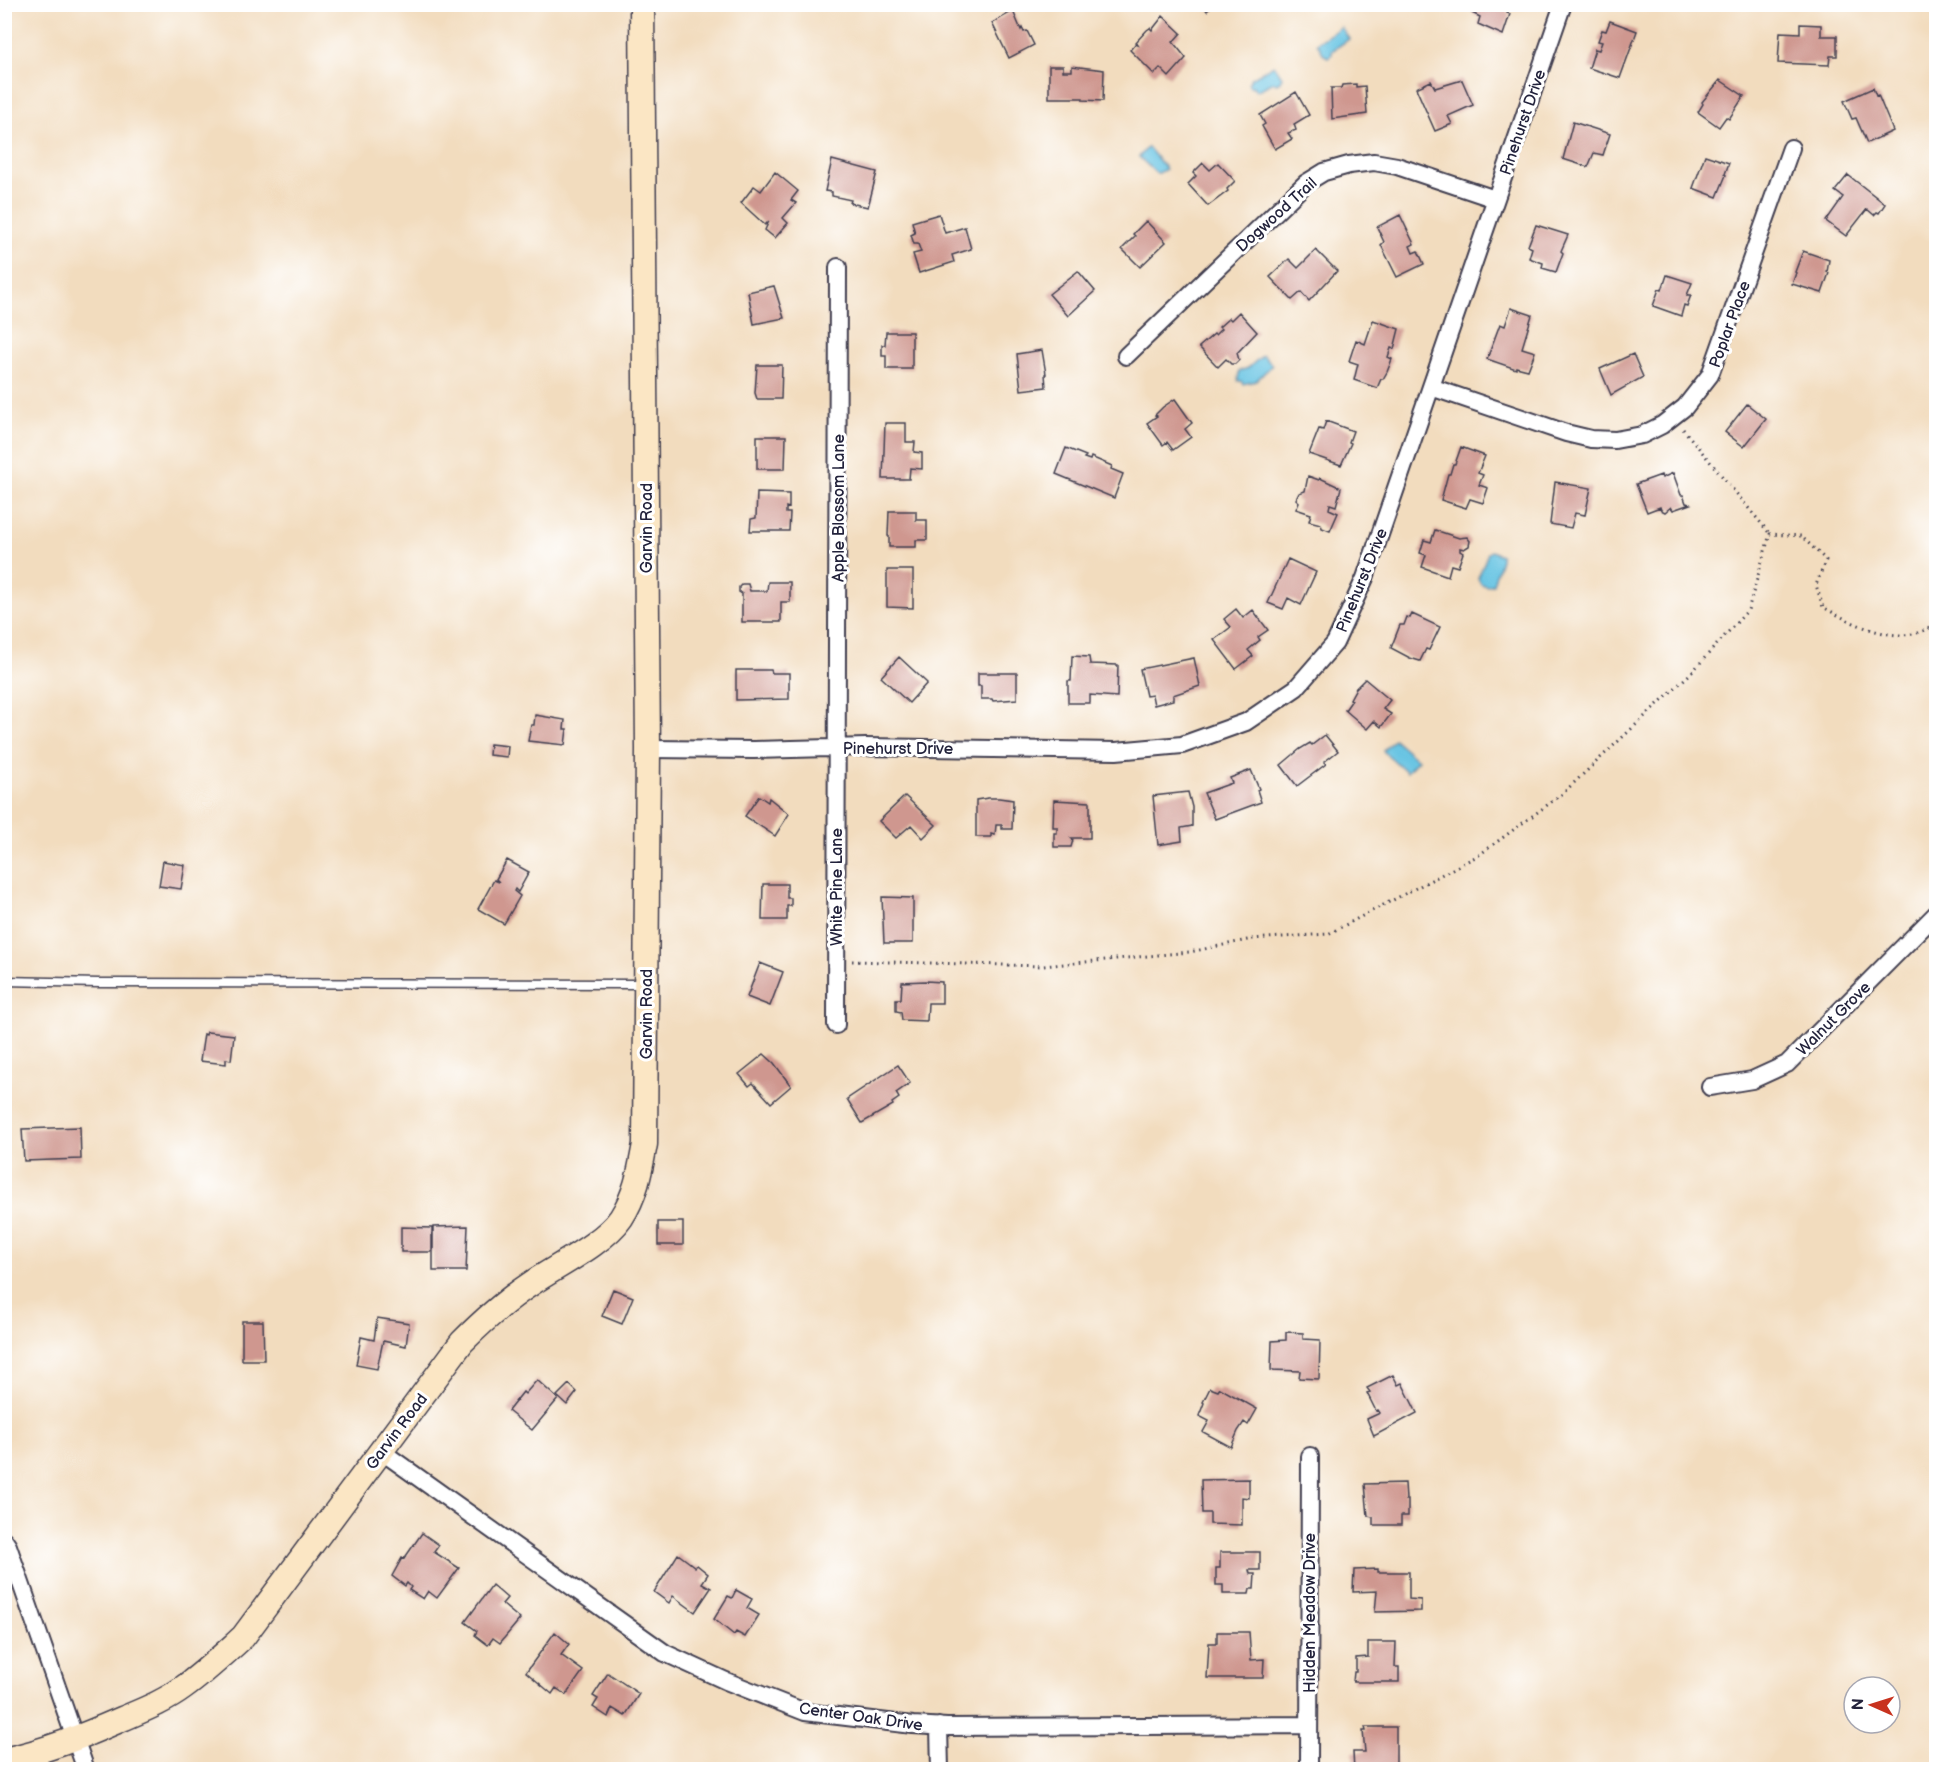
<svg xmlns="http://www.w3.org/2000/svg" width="1941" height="1774" font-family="'Balsamiq Sans',sans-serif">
<rect width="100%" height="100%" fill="#fff"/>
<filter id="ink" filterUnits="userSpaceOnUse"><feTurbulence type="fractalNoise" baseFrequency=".0167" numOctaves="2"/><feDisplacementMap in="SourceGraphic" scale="12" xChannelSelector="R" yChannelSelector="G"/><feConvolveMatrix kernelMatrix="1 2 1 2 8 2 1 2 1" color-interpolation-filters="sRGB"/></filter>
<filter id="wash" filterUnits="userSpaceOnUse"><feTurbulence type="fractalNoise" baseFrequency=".008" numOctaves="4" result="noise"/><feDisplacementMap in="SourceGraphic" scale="24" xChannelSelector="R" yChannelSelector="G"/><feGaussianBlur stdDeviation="1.35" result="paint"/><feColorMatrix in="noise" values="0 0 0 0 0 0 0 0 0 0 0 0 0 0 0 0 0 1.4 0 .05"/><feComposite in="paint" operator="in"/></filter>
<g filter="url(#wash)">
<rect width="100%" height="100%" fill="#f2dcbe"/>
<path fill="#64c2e2" stroke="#43728e" stroke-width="1.5" d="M1341,27L1349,39L1332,51V54L1328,57L1324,55L1317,43Z
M1274,65L1282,77L1280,81L1276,84L1274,82L1256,91L1253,86L1250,87L1248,83L1250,81V79Z
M1148,147L1166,169L1157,174L1139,157Z
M1263,355L1272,365L1256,381L1243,384L1241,381H1238L1239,371L1248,368Z
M1491,551L1501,555V559L1493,584L1487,586L1481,584L1478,578L1488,553Z
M1394,739L1418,760L1407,772L1383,751Z"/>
<g id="blocks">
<path fill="#cf978f" d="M1202,4H1215L1207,11Z
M1475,4H1510L1507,13L1510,14L1503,35L1478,24L1480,17L1472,13Z
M1013,11L1021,30L1022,28L1024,32L1027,31L1034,45L1009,58L992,23Z
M1163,16L1181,33L1173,42L1186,58L1169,77L1160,68L1154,74L1130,50L1135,44L1138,45L1136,42L1147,30L1150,28L1152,30Z
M1610,21L1637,31L1620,78L1589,68L1595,49L1599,50L1602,42L1598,41L1602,30L1606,31Z
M1800,24L1821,25V36H1837V56H1830L1829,65L1778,63L1780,32L1800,33Z
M1049,66H1063V71H1072V66L1104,70L1103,101L1083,100V98H1049Z
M1462,80L1473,105L1448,116L1452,124L1435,131L1416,88L1431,81L1435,88Z
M1720,80L1744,96L1729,119L1726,117L1719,127L1698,112L1703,104L1702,102Z
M1356,84V87L1365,86L1367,114L1332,119L1331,88H1341L1342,85Z
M1873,88L1876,96L1878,95L1893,131L1867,143L1856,118L1852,119L1844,101Z
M1296,92L1309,115L1294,124L1296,130L1288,133L1292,139L1275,149L1262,126L1265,124L1260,115Z
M1573,122L1610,134L1603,155L1594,153L1588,167L1563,159Z
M1705,155L1729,163L1725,174L1726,175L1717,197L1693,188Z
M832,160L877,172L868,207L850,203L851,200L832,196V192L825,191Z
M1203,163L1210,170L1218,163L1235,181L1227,189L1228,191L1208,206L1188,184L1196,176L1193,173Z
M775,172L798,191L791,200L796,203L783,218L788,223L775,238L765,230L769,221L765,225L741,203L754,186L761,191Z
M1848,175L1885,204L1879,213L1877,212L1874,215L1867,209L1846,236L1826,221L1843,197L1835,191Z
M939,214L945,233L965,227L971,249L952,255L954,262L919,273L913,254L921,252L918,244H914L911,235L915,233L912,222Z
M1400,215L1414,244L1410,246L1413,253L1418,251L1424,264L1397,277L1381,245L1384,242L1377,227Z
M1146,221L1166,242L1140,267L1122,249L1135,236L1133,234Z
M1536,225L1568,235L1561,251L1563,253L1556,272L1542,268L1543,263L1529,258L1532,248L1528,246Z
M1316,250L1337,271L1309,301L1301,292L1292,300L1270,277L1289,259L1298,268Z
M1803,251L1829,260L1827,272L1829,273L1822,293L1792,284L1796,273L1795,272Z
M1078,271L1095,291L1068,316L1049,294Z
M1667,275L1692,283L1687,295H1691L1687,306L1684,305L1681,316L1653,306L1659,289L1662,290Z
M774,286L784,318L754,324L748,292Z
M1511,308L1532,315L1522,348L1535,352L1528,370L1516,367V369L1487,359L1500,324L1505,326Z
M1239,312L1257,332L1237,353L1239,360L1235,364H1231L1226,359L1218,367L1199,347L1214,334L1215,335L1221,329L1219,327L1229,318L1231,320Z
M1373,320L1399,329L1394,349L1391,348L1388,357L1392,359L1387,372L1383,379H1381L1377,388L1354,380L1358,364L1349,361L1356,340L1365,344Z
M886,332H912V369H886V356H882V345H885Z
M1042,350L1046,374H1045L1046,387L1021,390L1017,354Z
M1633,354L1643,377L1611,395L1600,369Z
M757,365H782L781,399H757L755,393Z
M1175,399L1192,423L1185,429L1191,437L1173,450L1167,442L1163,445L1147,423L1157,416L1155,415L1163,407Z
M1747,404L1766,419L1744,447L1725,432Z
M1326,421L1353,431L1349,442L1351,443L1341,465L1309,454L1319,429L1323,430Z
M885,423H906V442H915L914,452L922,453V469L910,468L909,479H883Z
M757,436H786L785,469H757Z
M1461,447L1485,456L1478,473L1483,475L1479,485L1488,488L1483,503L1470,499L1466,508L1441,500L1448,474H1450L1453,464H1455Z
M1066,448L1086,456L1084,458L1090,460L1091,457L1112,466L1111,469L1123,474L1114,498L1056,474Z
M1673,473L1681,495H1683L1686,503L1690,504L1673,510L1671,507L1665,512L1661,510L1660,507L1647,512L1636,484L1661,475L1662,478Z
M1308,476L1319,480L1320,478L1341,488L1336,506L1330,504L1329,509L1338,513L1330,531L1322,528L1321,524L1309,521L1311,514L1296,509L1299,502L1296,499L1299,493L1305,491Z
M1555,482L1591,488L1585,515L1575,513L1571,528L1550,524Z
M757,493L789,494V508L786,507V513H790L789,531H750L751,519L756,518Z
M889,511H916V520H927V540H916V547H889V536H888Z
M1435,530L1459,538L1467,537L1470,541L1469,546L1464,549L1460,548V551L1463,553L1458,567L1451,565L1448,576L1422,567L1426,555L1420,553L1424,540L1431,542Z
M1288,559L1316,572L1301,605L1288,598L1283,609L1268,603Z
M887,570H913V608L887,607Z
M768,582H790V602H781V622H742V594L739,592V587L742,584H748L750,591H767Z
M1236,609L1243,618L1253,610L1268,630L1258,637L1260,640L1248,650L1253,656L1236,669L1214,640L1231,627L1224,619Z
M1412,614L1440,627L1429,650L1426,649L1420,661L1410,658L1391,648L1400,625H1404L1407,617L1410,618Z
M1072,656L1089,657L1090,664L1118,665L1117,697L1090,695V703H1068V681H1071Z
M899,657L927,683L909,703L881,677Z
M1194,658L1200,686L1173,695V700L1154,705L1152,695L1146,696L1140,669Z
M736,670H771L772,673H789V699L736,700Z
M978,673H1017V699L993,701L992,699H981V686H978Z
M1365,679L1390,700L1383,709L1391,714L1381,727L1374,721L1367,729L1345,710L1352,700L1350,699L1356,688Z
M535,715L565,720L564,729H567L565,745L528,741L531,725H534Z
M1325,735L1338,751L1324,762L1326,764L1297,786L1281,765L1300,749L1310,743L1312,745Z
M490,744L508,746L507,757L489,755Z
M1251,770L1259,789L1257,790L1261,802L1215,819L1204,793L1232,783L1230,778Z
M1188,792L1192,807V826L1181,828L1182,841L1158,845L1153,796Z
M759,796L768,802L769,798L789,814L775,836L745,816Z
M905,796L936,825L923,838L911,825L896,838L879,821Z
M988,798H999L1013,800L1012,829H1002V825H996L995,835L991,834V837H976V800Z
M1054,800L1090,802V838H1071L1073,840L1071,847H1054V833H1057V827H1053Z
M507,860L529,872L518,892L515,889L514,891L520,896L504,924L478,909L494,880L499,882L496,879Z
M163,861L185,865L181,889L159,886Z
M763,884H787V898H791V906H787V920H762Z
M882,897L913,898V943H884Z
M760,963L783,972L770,1006L747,997Z
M926,981L942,982V1003H928L927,1021L902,1020L901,1012L896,1011V999H901L902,982Z
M207,1032L234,1035L231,1060L226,1059V1064L200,1061L204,1034L206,1035Z
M764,1054L774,1063L791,1086L771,1103L753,1083L749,1086L739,1074Z
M898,1065L910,1083L896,1093L899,1098L892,1103L893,1105L862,1123L847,1099Z
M80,1127L81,1159L24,1161L22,1129Z
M658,1222H683V1245H658Z
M468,1226L466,1271H433V1227Z
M401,1227L432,1228V1252H401Z
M613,1289L633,1297L622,1324L602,1316Z
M377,1318L409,1323L406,1346L383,1341L377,1369L356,1365L361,1337L374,1340Z
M242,1321H263L264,1360H242Z
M1286,1332L1303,1333V1339L1320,1340L1319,1379L1299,1378L1300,1371L1271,1370L1272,1341L1286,1340Z
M1393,1375L1398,1385L1402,1383L1417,1413L1374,1436L1367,1419L1380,1413L1378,1410L1376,1411L1367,1393L1370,1392L1367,1388Z
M537,1380L558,1399L532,1430L508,1411L523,1392L525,1394Z
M569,1384L577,1392L567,1405L557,1396Z
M1210,1388L1218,1391L1220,1388L1257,1409L1248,1425L1244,1422L1238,1431L1231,1447L1203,1432L1209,1421L1199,1416L1204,1403L1203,1402Z
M1249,1479V1498L1242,1497V1525L1210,1524V1513H1202L1201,1480Z
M1405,1483L1406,1500H1408V1516H1401V1525H1373V1517L1368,1516L1365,1484Z
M422,1533L439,1545L434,1552L459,1568L437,1598L428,1591L423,1599L409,1590L411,1587L407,1583L405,1586L392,1576L402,1558L404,1559Z
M1220,1552H1260V1570H1249L1250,1574H1255L1254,1589H1250L1249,1594H1223V1585H1216V1568H1220Z
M678,1554L690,1563L695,1567L697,1565L708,1574L702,1583L711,1588L695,1612L673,1596L669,1603L654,1592Z
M1378,1569V1572H1409V1599L1421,1600V1611L1375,1612L1377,1591L1353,1592L1354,1570Z
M492,1585L507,1598L502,1604L520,1619L500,1643L493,1638L488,1645L475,1635L477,1631L465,1622Z
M736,1590L752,1599L747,1608L759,1615L745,1637L736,1632L734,1635L714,1619L728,1596L732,1598Z
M555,1632L569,1644L561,1655L583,1671L566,1695L556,1688L552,1694L526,1672Z
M1217,1632H1249L1251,1660L1264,1659L1263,1678H1207L1209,1643H1217Z
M1368,1642H1396L1395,1667H1399V1682H1353L1354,1672H1356V1658L1368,1657Z
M608,1673L639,1694L625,1716L612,1708L608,1717L593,1707L598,1699L593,1696Z
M1365,1727H1396V1770H1354L1353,1752H1365L1363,1731H1366Z"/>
</g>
</g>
<g filter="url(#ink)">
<use href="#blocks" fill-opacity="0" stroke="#413e4f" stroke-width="1.5"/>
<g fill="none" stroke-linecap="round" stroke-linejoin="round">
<defs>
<path id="lane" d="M4,981L99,983L645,984"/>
<path id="street" d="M1126,356L1306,183L1324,172L1349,165L1374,162L1397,166L1495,199
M1431,387L1566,433L1591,439L1615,440L1642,435L1662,425L1685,407L1710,375L1791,148
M648,749L754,750L866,747L1116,751L1182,745L1246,722L1296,688L1335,643L1365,578L1563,4
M836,1025L838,267
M1710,1087L1752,1080L1787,1064L1936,914
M381,1451L665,1653L726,1681L805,1712L913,1725L947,1727L1309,1725
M4,1540L8,1546L86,1770
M939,1726L940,1770
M1309,1770L1310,1456"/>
<path id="secondary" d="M4,1760C46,1751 83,1736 122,1719C143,1710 164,1702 183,1688C204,1673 223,1655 243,1637L462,1342C484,1320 506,1300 532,1283C557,1266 604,1243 621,1218C636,1195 640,1171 645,1144L648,749L642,4"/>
</defs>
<use href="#lane" stroke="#413e4f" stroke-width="11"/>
<use href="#street" stroke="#413e4f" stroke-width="20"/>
<use href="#secondary" stroke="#413e4f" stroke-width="27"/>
<path stroke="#413e4f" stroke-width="3" stroke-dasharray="1.5 4.5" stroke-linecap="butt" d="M1683,429L1770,534
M852,961L1043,966L1190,952L1252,939L1328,934L1479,855L1561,795L1692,672L1748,610L1770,534L1801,536L1826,560L1816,585L1823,607C1857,626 1901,649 1936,624"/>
<use href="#lane" stroke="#fff" stroke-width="8"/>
<use href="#street" stroke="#fff" stroke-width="16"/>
<use href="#secondary" stroke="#fbe6c4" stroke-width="24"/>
</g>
</g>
<g text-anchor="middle" stroke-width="6" stroke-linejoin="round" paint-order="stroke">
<g font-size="16" fill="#22223b" stroke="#fff">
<text transform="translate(1522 122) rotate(-71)" y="6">Pinehurst Drive</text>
<text transform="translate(1276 214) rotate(-42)" y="6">Dogwood Trail</text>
<text transform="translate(1729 324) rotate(-70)" y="6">Poplar Place</text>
<text transform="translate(838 508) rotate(-90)" y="6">Apple Blossom Lane</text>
<text transform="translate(646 528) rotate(-90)" y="6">Garvin Road</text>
<text transform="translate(1361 580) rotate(-68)" y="6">Pinehurst Drive</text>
<text x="898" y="754">Pinehurst Drive</text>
<text transform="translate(836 887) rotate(-90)" y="6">White Pine Lane</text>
<text transform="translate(646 1014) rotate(-90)" y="6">Garvin Road</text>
<text transform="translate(1833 1018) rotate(-45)" y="6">Walnut Grove</text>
<text transform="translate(396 1431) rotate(-53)" y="6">Garvin Road</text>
<text transform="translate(1309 1613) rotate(-90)" y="6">Hidden Meadow Drive</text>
<text transform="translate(861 1716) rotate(8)" y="6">Center Oak Drive</text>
</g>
</g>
<rect width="1941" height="1774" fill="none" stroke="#fff" stroke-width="24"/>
<g transform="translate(1872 1705) rotate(273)"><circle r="28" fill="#ffffff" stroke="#a7a7b1" stroke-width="1.5"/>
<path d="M0-4.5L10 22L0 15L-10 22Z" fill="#c8321e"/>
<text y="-9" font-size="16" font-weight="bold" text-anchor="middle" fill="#22223b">N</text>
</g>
</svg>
